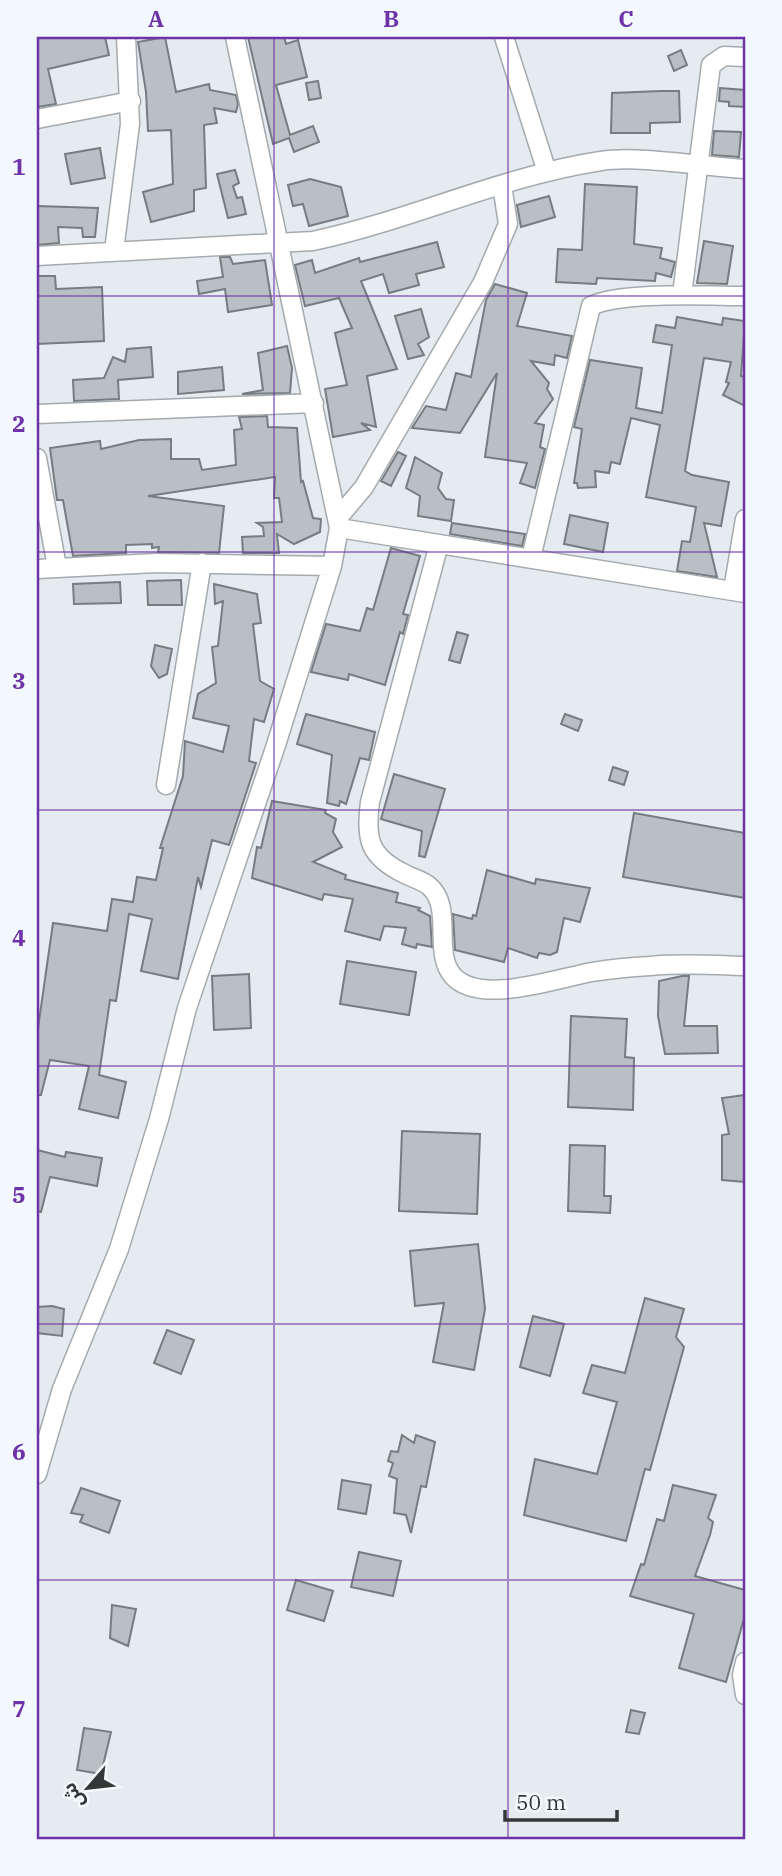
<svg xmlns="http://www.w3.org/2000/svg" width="782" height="1876" font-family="'IBM Plex Serif','Noto Sans Arabic',serif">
<rect width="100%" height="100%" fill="#e5ebef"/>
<path fill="#b9bfc3" stroke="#777c80" stroke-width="2" d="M37,37H105L109,55L48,69L56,104L37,107Z
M165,37L176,92L209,84L210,90L236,95L238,104L236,112L214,108L217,123L204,125L206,188L194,190V211L151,222L143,192L173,184L171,130L148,131L146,92L138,42Z
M248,37H284L286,44L298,40L307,77L276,85L290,135L313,126L319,142L294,152L289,138L273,144Z
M681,50L687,65L674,71L668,56Z
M318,81L321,98L309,100L306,83Z
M720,88L745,90V107L729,106V102L719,101Z
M661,91H679L680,122L650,123V133H611L612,93Z
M714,131L741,132L739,157L712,155Z
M100,148L105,178L71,184L65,154Z
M235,170L239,183L233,186L237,198L242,197L246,214L228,218L217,174Z
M310,179L341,187L348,216L309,226L303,204L293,206L288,185Z
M585,184L637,187L634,244L662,248L660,258L675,262L671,277L656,273L655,281L597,278L596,284L556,282L558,249L582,250Z
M549,196L555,217L521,227L517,205Z
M37,206L98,208L95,237H83L82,228L58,227L59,243L37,245Z
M704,241L733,246L727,284L697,283Z
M437,242L444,267L416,274L419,285L389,293L383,274L361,281L397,369L367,376L376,427L361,423L370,430L333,437L325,389L347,385L335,333L352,328L339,298L305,306L295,265L312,260L315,273L359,258L360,262Z
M220,257H230L233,264L265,260L272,305L228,312L225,289L199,294L197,281L223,277Z
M37,276H55L56,289L102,287L104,341L37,344Z
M495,284L527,293L517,326L572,336L567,358L555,355L554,365L531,361L549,383L547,389L553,399L535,423L544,425L540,447L545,449L535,488L520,483L527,463L485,457L497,373L460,433L412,428L426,406L446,410L456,373L471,377L486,300Z
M421,309L429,337L418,344L424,355L408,359L395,316Z
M677,317L722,325L723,318L745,321L741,376L745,377V406L723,395L729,383L726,382L731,362L704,358L685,471L692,475L729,482L721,526L704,523L717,577L677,571L682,541L690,542L696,507L646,497L660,425L631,418L620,464L611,462L609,473L595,471L596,487L578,488L577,483H574L582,429L574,427L590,360L642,368L636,408L662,413L672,345L653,342L656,325L675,328Z
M287,346L292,368L290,393L242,394L263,390L258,353Z
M151,347L153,377L118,380L119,399L74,401L73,380L104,378L113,357L125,362L127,349Z
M222,367L224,390L178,394V372Z
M267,416L268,427L297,428L301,482L303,481L313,518L321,519L320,532L294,544L277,534L279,553H243L242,537L264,536L263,527L257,523L282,522L279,498H274L275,477L148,496L224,506L219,553L158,552L159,547L152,548V544L126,545V553L73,556L63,500H57L50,448L100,441L101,449L139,440L171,439V459H199L202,470L236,465L234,430L242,429L239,417Z
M398,452L406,456L391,486L381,481Z
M415,457L442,473L438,488L446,499L454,500L451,521L418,516L420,496L406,488Z
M570,515L608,523L603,552L564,544Z
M452,523L525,534L522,546L450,534Z
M391,548L420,556L403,614L408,615L403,634L400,632L385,685L349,674L348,680L311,672L326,624L360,631L367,608L373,610Z
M181,580L182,605H148L147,581Z
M120,582L121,603L74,604L73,584Z
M214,584L257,594L261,623L253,624L260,681L274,689L264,722L254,719L249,761L256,763L229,845L212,840L201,887L198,877L178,979L141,971L152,919L129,914L116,1001L110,1000L99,1075L126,1082L118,1118L79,1109L89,1066L50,1060L41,1095H37V1035L53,923L107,931L112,899L133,902L137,877L156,880L163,848H160L183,776L185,741L223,752L229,726L193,718L198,694L216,683L212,647L218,646L223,601L215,604Z
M457,632L468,635L460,663L449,660Z
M155,645L172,649L167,674L159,678L151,666Z
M306,714L375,732L369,760L360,758L346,804L340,801L339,806L327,803L332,755L297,744Z
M565,714L582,720L578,731L561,724Z
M613,767L628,772L624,785L609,780Z
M394,774L445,789L425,857L419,856L422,831L381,819Z
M272,801L326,810L325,813L336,819L333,832L342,847L313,862L346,875L345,879L398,893L396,902L420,908L418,910L430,916L432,947L417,944L416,948L402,944L406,928L384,926L380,940L345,931L353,899L324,894L322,900L252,878L257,847L261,848Z
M634,813L745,833V898L623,877Z
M487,870L535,884L536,879L590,888L580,922L564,918L557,952L550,955L539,953L537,958L508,948L504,962L455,950L453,914L472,919L473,915L476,916Z
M347,961L416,972L409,1015L340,1004Z
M249,974L251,1028L214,1030L212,976Z
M682,976H689L684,1026H717L718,1053L665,1054L658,1016L659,981Z
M571,1016L627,1019L625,1057L634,1058L633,1110L568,1107Z
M745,1095V1182L722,1180V1135L729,1134L722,1098Z
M402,1131L480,1134L477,1214L399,1211Z
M570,1145L605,1146L604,1196H611L610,1213L568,1211Z
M37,1150L65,1157L66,1152L102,1158L97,1186L50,1177L41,1212L37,1211Z
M478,1244L485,1309L474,1370L433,1362L444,1303L415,1306L410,1251Z
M645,1298L684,1309L676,1337L684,1347L650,1470L645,1469L626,1541L524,1515L535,1459L597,1474L617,1402L583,1393L592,1365L625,1373Z
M52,1306L64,1309L62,1336L37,1333V1307Z
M533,1316L564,1324L550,1376L520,1367Z
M167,1330L194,1340L181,1374L154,1363Z
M402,1435L414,1443L416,1435L435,1442L426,1487L421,1486L411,1533L406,1515L394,1513L397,1479L389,1476L393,1463L388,1461L391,1451L398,1452Z
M342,1480L371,1485L366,1514L338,1509Z
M673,1485L716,1495L708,1518L713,1522L710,1535L695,1576L745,1590V1615L726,1682L679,1668L694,1614L630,1596L641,1564L644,1565L657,1519L664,1521Z
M81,1488L120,1501L109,1533L80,1522L83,1515L71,1513Z
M359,1552L401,1561L393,1596L351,1587Z
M296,1580L333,1591L324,1621L287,1610Z
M112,1605L136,1609L128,1646L110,1638Z
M631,1710L645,1713L639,1734L626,1732Z
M84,1728L111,1732L101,1774L77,1770Z"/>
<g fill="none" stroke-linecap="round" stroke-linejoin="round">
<defs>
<path id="minor" d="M235,37L339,528L745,593
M504,37L547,172
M37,119L131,101
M114,251L130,124L126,37
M37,256L313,241C411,220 502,176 601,161C639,155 704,167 745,169
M682,295L711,65L724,56L745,57
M37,414L314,403
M37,458L57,567
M337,519L364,487L483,282L508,224L502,185
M439,544L370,802C365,839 369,857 405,874C412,878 422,880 429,886C454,907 432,952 453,976C480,1006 558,978 592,972C611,969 631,967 650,966C681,963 714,965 745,966
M531,558L591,306C621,291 709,296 745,296
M37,569L156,563L332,566
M733,590L745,519
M166,785L202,563
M37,1474L62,1389L119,1249L159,1119L187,1008L276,745L332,566L339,528
M745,1662L742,1675L745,1695"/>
</defs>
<use href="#minor" stroke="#a4aaae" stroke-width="21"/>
<use href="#minor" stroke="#fff" stroke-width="18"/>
</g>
<path fill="none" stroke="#6e33a9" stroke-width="2" stroke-opacity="0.55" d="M274,37V1839M508,37V1839M37,296H745M37,552H745M37,810H745M37,1066H745M37,1324H745M37,1580H745"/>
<rect width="782" height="1876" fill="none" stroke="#f2f8fd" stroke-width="77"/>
<g transform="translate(88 1788) rotate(242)" stroke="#f2f8fd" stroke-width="5" paint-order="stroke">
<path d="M0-5L12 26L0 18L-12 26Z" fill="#343738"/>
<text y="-10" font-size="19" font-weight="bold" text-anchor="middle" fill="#343738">ش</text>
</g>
<path d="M505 1810v10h112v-10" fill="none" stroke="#343738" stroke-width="3.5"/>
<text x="516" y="1810" font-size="21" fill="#343738" stroke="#f2f8fd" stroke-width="5" paint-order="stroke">50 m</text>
<rect x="38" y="38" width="706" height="1800" fill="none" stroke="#6e33a9" stroke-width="2.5"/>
<g font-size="23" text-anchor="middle" font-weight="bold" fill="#6e33a9">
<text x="156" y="27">A</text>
<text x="391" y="27">B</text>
<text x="626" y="27">C</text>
<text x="19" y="175">1</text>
<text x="19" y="432">2</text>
<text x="19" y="689">3</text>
<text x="19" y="946">4</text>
<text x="19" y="1203">5</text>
<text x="19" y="1460">6</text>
<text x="19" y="1717">7</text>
</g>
</svg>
